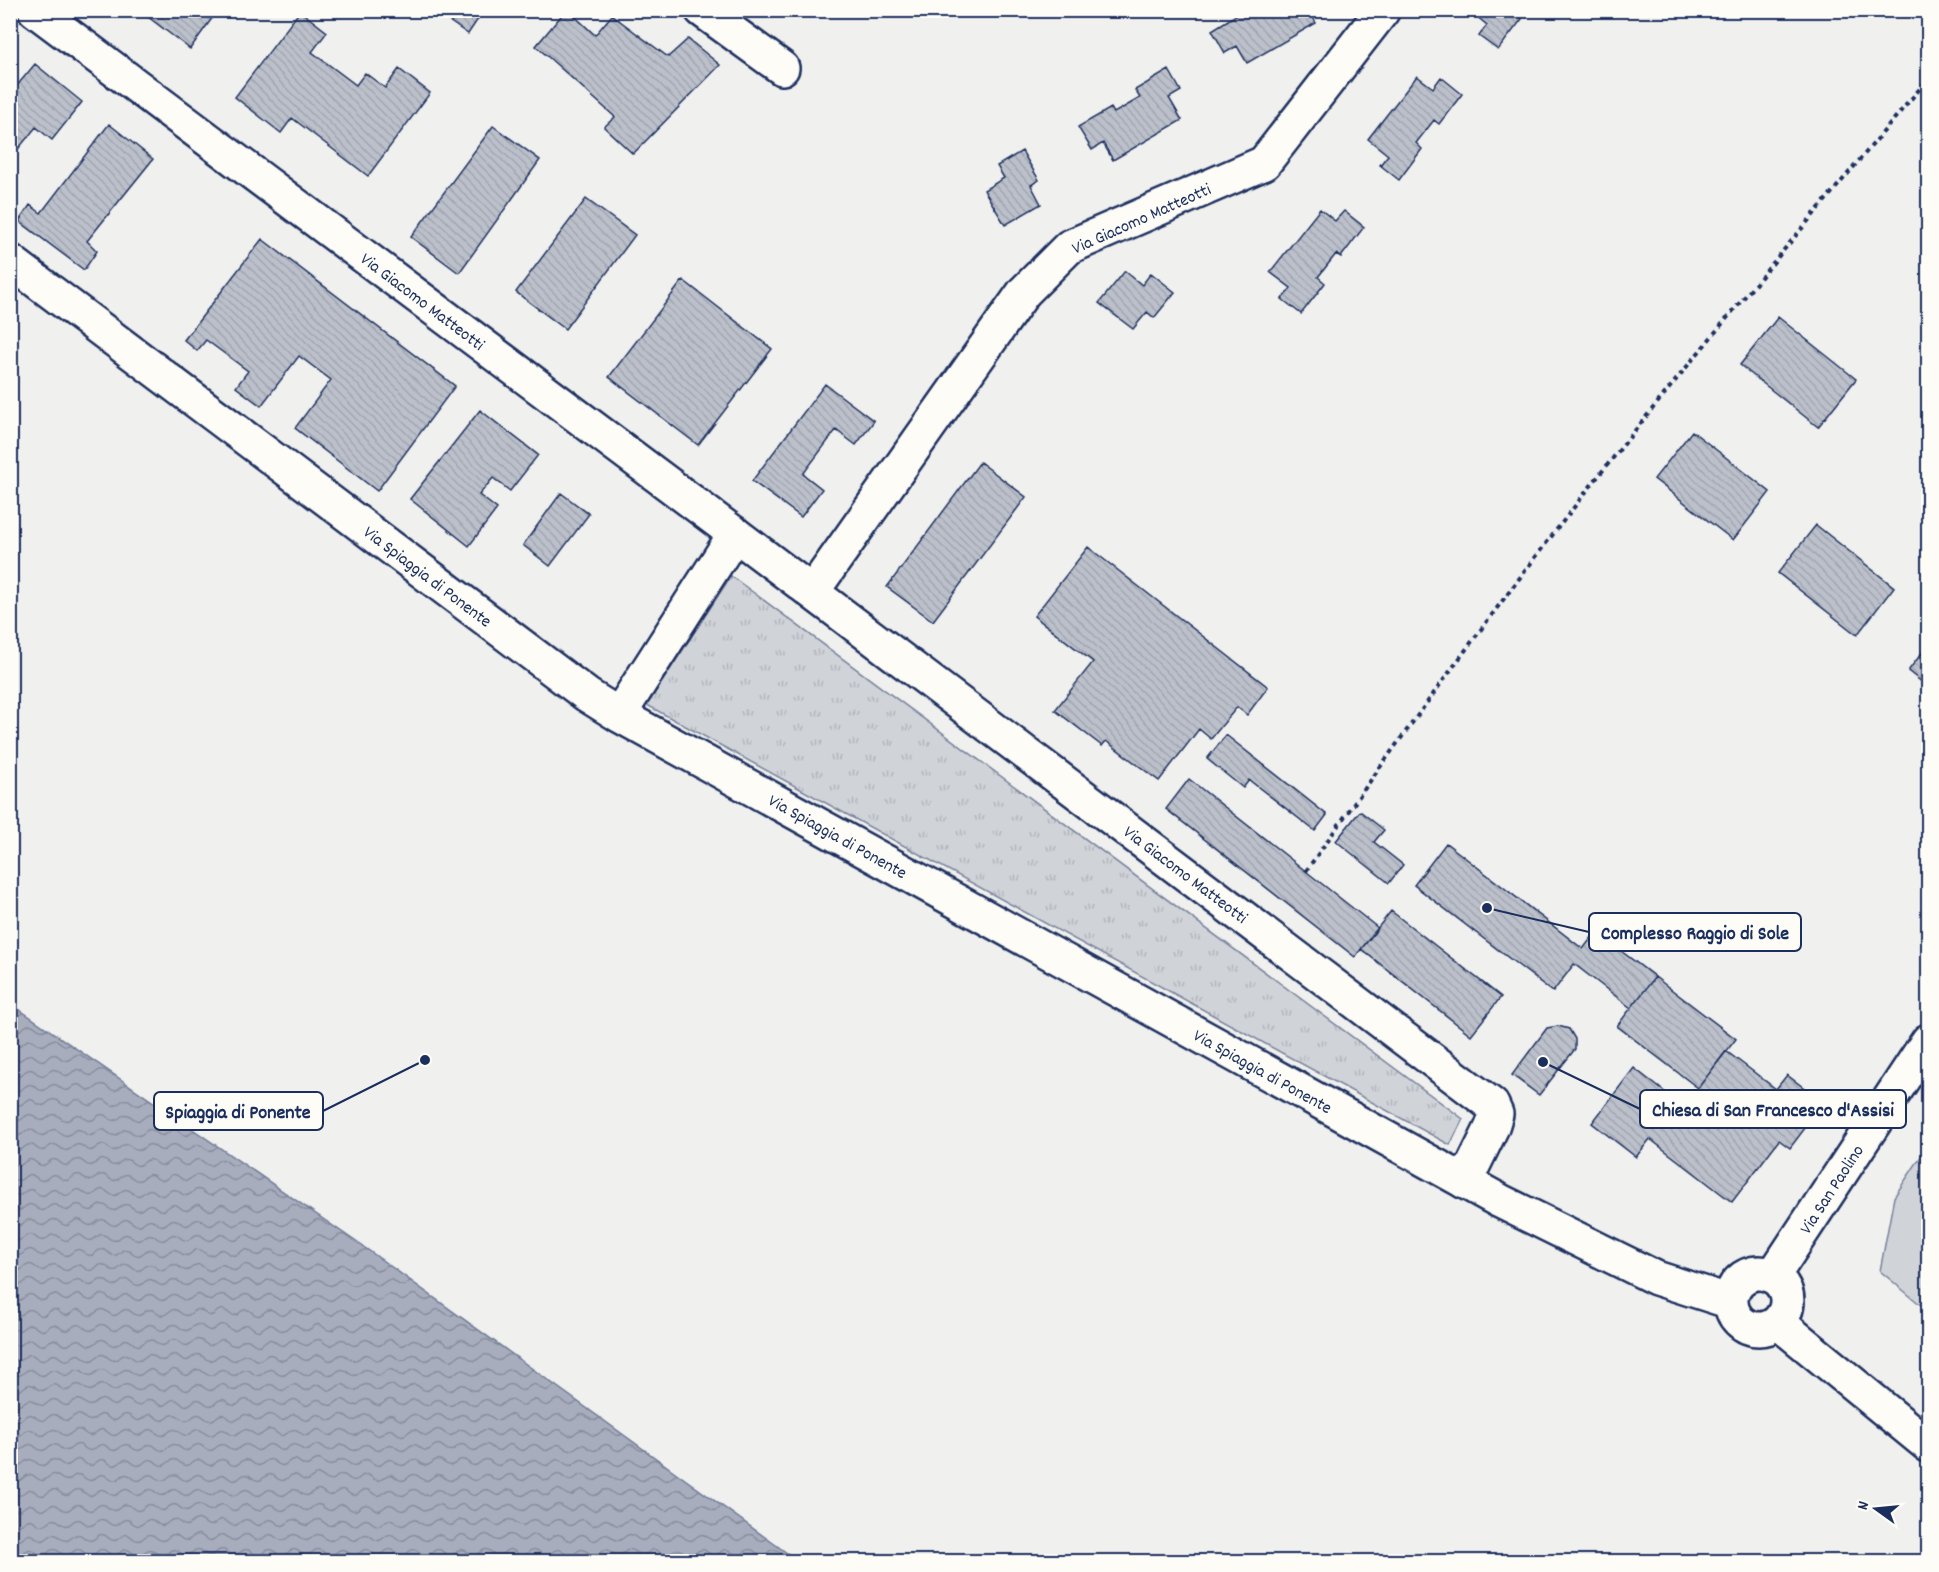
<svg xmlns="http://www.w3.org/2000/svg" width="1939" height="1572" font-family="Dekko,sans-serif">
<defs>
<pattern id="grass-tufts" width="24" height="20" patternUnits="userSpaceOnUse" patternTransform="scale(1.5)"><rect width="24" height="20" fill="#d0d3d8"/><path d="M3 7l-1-3M5 7V3M7 7l1-3M15 17l-1-3M17 17v-4M19 17l1-3" fill="none" stroke="#b2b5bc"/></pattern>
<pattern id="water-waves" width="16" height="10" patternUnits="userSpaceOnUse" patternTransform="scale(1.5)"><rect width="16" height="10" fill="#a7adbd"/><path d="M0 5q4-4 8 0t8 0" fill="none" stroke="#878d9d"/></pattern>
<pattern id="building-back-hatch" width="6" height="6" patternUnits="userSpaceOnUse" patternTransform="scale(1.5)"><rect width="6" height="6" fill="#bbc0ca"/><path d="M-1 5l2 2M0 0l6 6M5-1l2 2" fill="none" stroke="#a0a5b0"/></pattern>
</defs>
<rect width="100%" height="100%" fill="#f0f0ee"/>
<filter id="ink" filterUnits="userSpaceOnUse"><feTurbulence type="fractalNoise" baseFrequency=".0167" numOctaves="2"/><feDisplacementMap in="SourceGraphic" scale="12" xChannelSelector="R" yChannelSelector="G"/><feConvolveMatrix kernelMatrix="1 2 1 2 8 2 1 2 1" color-interpolation-filters="sRGB"/></filter>
<g filter="url(#ink)">
<path fill="url(#grass-tufts)" stroke="#76819b" stroke-width="1.5" d="M731,576L1463,1119L1450,1145L647,705Z"/>
<path fill="#d0d3d8" stroke="#76819b" stroke-width="1.5" d="M1928,1146V1311L1880,1271L1894,1197Z"/>
<path fill="url(#water-waves)" stroke="#6f7b97" stroke-width="1.5" d="M10,1003L368,1250L798,1561H11Z"/>
<path fill="url(#building-back-hatch)" stroke="#1b2f5e" stroke-width="1.5" d="M139,10H218L190,49Z
M433,10H484L468,34Z
M566,10H568L595,35L612,15L668,57L688,39L720,65L633,154L604,127L615,117L536,46Z
M1244,10L1248,16L1257,10H1309L1316,23L1247,63L1237,46L1225,53L1212,30Z
M1469,10H1517L1515,14L1522,19L1498,50L1479,36L1487,25Z
M300,11L327,32L312,52L356,85L365,73L385,88L399,69L430,93L368,176L292,118L281,133L235,97Z
M35,64L82,102L52,140L36,127L10,159V94Z
M1169,70L1181,91L1169,98L1182,120L1113,160L1103,143L1092,150L1078,127L1111,108L1114,113L1140,98L1135,90Z
M1417,76L1433,88L1441,77L1462,94L1439,124L1434,120L1416,143L1422,149L1399,180L1380,165L1388,155L1368,139Z
M109,124L153,159L87,241L97,251L84,270L19,221L30,205L41,213Z
M493,126L540,160L459,273L411,237Z
M1022,151L1039,180L1031,185L1041,204L1005,225L984,190L1004,178L997,166Z
M586,199L635,235L565,329L516,292Z
M1320,209L1335,221L1344,211L1364,227L1341,257L1336,254L1318,277L1325,283L1301,314L1282,299L1291,288L1270,272Z
M262,239L455,386L377,491L295,428L331,380L299,356L261,406L236,387L248,371L206,340L197,351L184,340Z
M1125,271L1142,285L1151,273L1175,292L1154,318L1147,312L1133,329L1099,303Z
M683,280L772,349L698,445L609,377Z
M1778,317L1856,379L1818,427L1740,365Z
M825,384L874,421L856,445L836,430L803,474L822,489L801,517L752,481Z
M480,410L538,455L510,491L493,478L479,495L497,509L469,546L410,499Z
M1692,431L1770,492L1733,540L1654,479Z
M980,462L1026,497L933,621L887,587Z
M561,493L589,514L550,566L523,545Z
M1816,525L1894,587L1857,635L1778,573Z
M1088,547L1268,687L1247,715L1237,707L1211,739L1199,729L1159,781L1106,741L1102,746L1055,710L1093,662L1034,616Z
M1928,645V687L1908,671Z
M1226,735L1327,815L1315,831L1249,780L1243,788L1207,759Z
M1189,779L1378,928L1355,957L1166,809Z
M1360,811L1384,830L1374,842L1403,865L1389,883L1336,841Z
M1446,843L1583,949L1596,932L1655,977L1631,1008L1574,964L1553,992L1414,885Z
M1391,911L1501,997L1471,1035L1361,949Z
M1655,977L1736,1039L1698,1088L1617,1026Z
M1558,1026L1569,1029L1575,1039V1049L1539,1095L1512,1075L1547,1028Z
M1726,1051L1776,1089L1787,1075L1824,1103L1790,1148L1779,1140L1732,1202L1650,1139L1636,1157L1592,1123L1634,1068L1684,1107Z"/>
<g fill="none" stroke-linecap="round" stroke-linejoin="round">
<defs>
<path id="minor" d="M702,10L782,68
M735,534L1492,1105L1496,1114L1492,1127L1465,1182
M812,592L1024,292L1069,247L1264,163L1383,10"/>
<path id="tertiary" d="M35,10L735,534L619,715
M10,261L587,695L619,715L1500,1201L1656,1278L1731,1302
M1731 1301a28 28 0 1 1 56 0a28 28 0 1 1-56 0Z
M1773,1276L1928,1041
M1779,1323L1928,1445"/>
</defs>
<use href="#minor" stroke="#1b2f5e" stroke-width="38"/>
<use href="#tertiary" stroke="#1b2f5e" stroke-width="38"/>
<path stroke="#1b2f5e" stroke-width="4" stroke-dasharray="4.5 4.5" stroke-linecap="butt" d="M1306,871C1398,741 1491,613 1589,488C1699,349 1814,214 1928,79"/>
<use href="#minor" stroke="#fdfcf7" stroke-width="33"/>
<use href="#tertiary" stroke="#fdfcf7" stroke-width="33"/>
</g>
</g>
<g text-anchor="middle" stroke-width="4.5" stroke-linejoin="round" paint-order="stroke">
<g font-size="18" fill="#1b2f5e" stroke="#fdfcf7">
<text transform="translate(1141 218) rotate(-24)" y="6">Via Giacomo Matteotti</text>
<text transform="translate(423 301) rotate(37)" y="6">Via Giacomo Matteotti</text>
<text transform="translate(428 576) rotate(37)" y="6">Via Spiaggia di Ponente</text>
<text transform="translate(838 836) rotate(29)" y="6">Via Spiaggia di Ponente</text>
<text transform="translate(1186 874) rotate(37)" y="6">Via Giacomo Matteotti</text>
<text transform="translate(1263 1071) rotate(29)" y="6">Via Spiaggia di Ponente</text>
<text transform="translate(1831 1189) rotate(-57)" y="6">Via San Paolino</text>
</g>
</g>
<path fill="none" stroke="#1b2f5e" stroke-width="2" d="M1487 908L1589 932M1543 1062L1640 1109M425 1060L323 1111"/>
<g fill="#1b2f5e" stroke="#fdfcf7" stroke-width="2">
<circle cx="1487" cy="908" r="6"/>
<circle cx="1543" cy="1062" r="6"/>
<circle cx="425" cy="1060" r="6"/>
</g>
<g fill="#fdfcf7" stroke="#1b2f5e" stroke-width="2">
<rect x="1589" y="913" width="212" height="38" rx="6"/>
<rect x="1640" y="1090" width="266" height="38" rx="6"/>
<rect x="154" y="1092" width="169" height="38" rx="6"/>
</g>
<g font-size="20" text-anchor="middle" font-weight="bold" fill="#1b2f5e">
<text x="1695" y="939">Complesso Raggio di Sole</text>
<text x="1773" y="1116">Chiesa di San Francesco d'Assisi</text>
<text x="238" y="1118">Spiaggia di Ponente</text>
</g>
<rect width="1939" height="1572" fill="none" stroke="#fdfcf7" stroke-width="36"/>
<rect x="18" y="18" width="1903" height="1536" fill="none" stroke="#1b2f5e" stroke-width="2" filter="url(#ink)"/>
<g transform="translate(1876 1509) rotate(285)" stroke="#fdfcf7" stroke-width="4.5" paint-order="stroke">
<path d="M0-4.5L10 22L0 15L-10 22Z" fill="#1b2f5e"/>
<text y="-9" font-size="16" font-weight="bold" text-anchor="middle" fill="#1b2f5e">N</text>
</g>
</svg>
